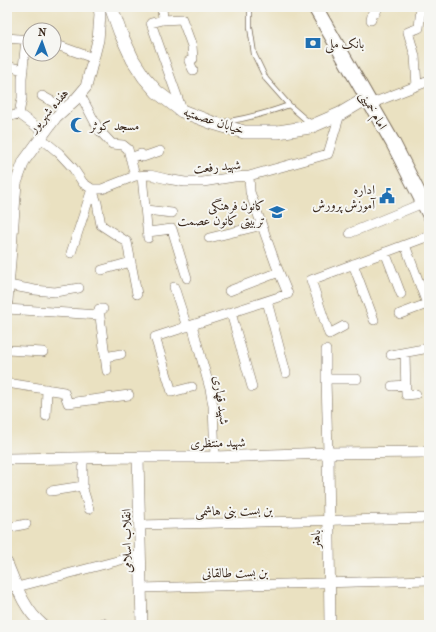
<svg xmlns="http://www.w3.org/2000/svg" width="436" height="632" font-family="'IM FELL French Canon',Amiri,serif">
<rect width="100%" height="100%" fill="#f6f6f2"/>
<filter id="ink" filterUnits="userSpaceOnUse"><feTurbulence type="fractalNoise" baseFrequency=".025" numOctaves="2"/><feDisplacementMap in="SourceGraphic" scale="8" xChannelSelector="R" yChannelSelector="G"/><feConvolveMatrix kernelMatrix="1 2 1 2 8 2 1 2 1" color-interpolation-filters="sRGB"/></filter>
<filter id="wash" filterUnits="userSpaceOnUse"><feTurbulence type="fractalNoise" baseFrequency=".012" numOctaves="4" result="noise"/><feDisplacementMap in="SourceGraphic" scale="16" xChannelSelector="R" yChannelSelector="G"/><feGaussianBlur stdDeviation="0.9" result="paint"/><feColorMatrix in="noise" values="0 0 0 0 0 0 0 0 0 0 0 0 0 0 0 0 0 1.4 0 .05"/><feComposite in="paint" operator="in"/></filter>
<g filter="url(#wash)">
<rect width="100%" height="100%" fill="#eae1c1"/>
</g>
<g filter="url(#ink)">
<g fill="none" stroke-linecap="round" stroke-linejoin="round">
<defs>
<path id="service" d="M250,7V27L254,54L266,79L289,105L305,119L313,124
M225,122C248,118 268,113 289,105"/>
<path id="minor" d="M162,7L163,20L182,19L192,46L193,59L189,61L193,70
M163,20L151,23L182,110
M371,20L373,11L376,12L378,7
M7,38L30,40
M54,44L93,58
M7,66L23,70
M417,86L415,56L408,32L419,28L421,7
M80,94L99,130L112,144L123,145L128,149L135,176
M42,96L66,109
M370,104L429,81
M19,114L22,98V78L26,39
M7,117L19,114L45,133
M41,138L59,153L73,168L83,183L92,189H102L135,176L150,175L167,179L185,182H203L234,177L249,176L328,154L340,114
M130,158L141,154L143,157L160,151
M142,176L148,238
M7,183H16
M146,210L172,213
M148,232L172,229L187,278
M350,233L423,203
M209,238L262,225
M385,252L401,294
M71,253L92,189L97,203L101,225L127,242L137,294
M353,264L374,320
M102,270L131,262
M8,285L35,290L55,292L79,288
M174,287L187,327
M229,291L279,272
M267,301L286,373
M7,309L99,315
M103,309H99L107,371
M231,313L252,387
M400,314L427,304L405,245
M192,325L210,389L213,406L215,457
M344,326L329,334L311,280L429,236
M7,350L43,352
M326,350V379L328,453
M405,353L406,395L416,394
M391,355L429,348
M105,357L121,354
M326,379H357
M7,383L64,392L68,403L129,395
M392,386L406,385
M192,387L172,392L155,337L288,294L276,265L250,192L249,176
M46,416L47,389
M83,458V489L89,509
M51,491L83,486
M139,525L429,518
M7,528L26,524
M7,586L17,587L140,555
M141,588L429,580
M103,625V623"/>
<path id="tertiary" d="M7,301L16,183L24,161L56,117L75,100L86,87L98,40L100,15L99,7
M328,453L330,625
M138,457L142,625
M7,459L138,457H215L328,453L429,452
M7,563C16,585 24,610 43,625"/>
<path id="secondary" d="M111,7L120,32L133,60L144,77L157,92L182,111L213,123L244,132H278L310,127L340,114L367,98"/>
<path id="primary" d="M315,7L393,143L429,214"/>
</defs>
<use href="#service" stroke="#786a57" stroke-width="6"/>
<use href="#minor" stroke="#786a57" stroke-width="10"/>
<use href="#tertiary" stroke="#786a57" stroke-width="12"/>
<use href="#secondary" stroke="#786a57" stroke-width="14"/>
<use href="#primary" stroke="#786a57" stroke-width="16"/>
<path stroke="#786a57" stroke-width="1.5" stroke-dasharray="3 3" stroke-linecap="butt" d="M7,29L10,7"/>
<use href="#service" stroke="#fff" stroke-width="4.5"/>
<use href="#minor" stroke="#fff" stroke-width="9"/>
<use href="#tertiary" stroke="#fff" stroke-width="11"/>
<use href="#secondary" stroke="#fff" stroke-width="13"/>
<use href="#primary" stroke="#fff" stroke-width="14"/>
</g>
</g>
<defs>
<symbol id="bank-bare" viewBox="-9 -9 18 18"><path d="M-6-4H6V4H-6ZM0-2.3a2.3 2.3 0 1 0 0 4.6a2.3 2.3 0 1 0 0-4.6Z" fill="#1f6fb2" stroke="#f6f6f2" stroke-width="2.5" paint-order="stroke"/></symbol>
<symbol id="mosque-bare" viewBox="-9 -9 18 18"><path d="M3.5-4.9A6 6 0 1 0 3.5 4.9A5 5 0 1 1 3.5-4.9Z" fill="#1f6fb2" stroke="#f6f6f2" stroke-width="2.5" paint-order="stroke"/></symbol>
<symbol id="civic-bare" viewBox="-9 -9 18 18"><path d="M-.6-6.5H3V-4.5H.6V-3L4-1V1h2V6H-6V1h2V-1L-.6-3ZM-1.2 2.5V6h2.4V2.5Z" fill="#1f6fb2" stroke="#f6f6f2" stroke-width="2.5" paint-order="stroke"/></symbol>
<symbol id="school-bare" viewBox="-9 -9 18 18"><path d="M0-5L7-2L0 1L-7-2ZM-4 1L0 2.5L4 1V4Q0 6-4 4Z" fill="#1f6fb2" stroke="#f6f6f2" stroke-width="2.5" paint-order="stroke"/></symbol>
</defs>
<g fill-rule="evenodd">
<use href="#bank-bare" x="302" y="32" width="22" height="22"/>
<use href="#mosque-bare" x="67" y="114" width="22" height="22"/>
<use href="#civic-bare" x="376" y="185" width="22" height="22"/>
<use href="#school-bare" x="266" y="201" width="22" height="22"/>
</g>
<g text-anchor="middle" stroke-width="4" stroke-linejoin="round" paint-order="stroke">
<g font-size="13" fill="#3b2a1e" stroke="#f6f6f2" text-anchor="start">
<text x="325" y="48">بانک ملی</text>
<text x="90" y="130">مسجد کوثر</text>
<text x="375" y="194" text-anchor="end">اداره<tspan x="375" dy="15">آموزش پرورش</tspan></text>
<text x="265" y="210" text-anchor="end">کانون فرهنگی<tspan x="265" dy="15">تربیتی کانون عصمت</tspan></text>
</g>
<g font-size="13" fill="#3b2a1e" stroke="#f6f6f2">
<text transform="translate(48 110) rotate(-49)" y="5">هفده شهریور</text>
<text transform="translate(374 110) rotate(60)" y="5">امام خمینی</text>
<text transform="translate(214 120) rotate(18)" y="5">خیابان عصمتیه</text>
<text transform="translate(217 166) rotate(-5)" y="5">شهید رفعت</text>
<text transform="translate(222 400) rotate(82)" y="5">شهید قهاری</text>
<text transform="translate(218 442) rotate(-1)" y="5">شهید منتظری</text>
<text transform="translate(234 510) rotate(-1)" y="5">بن بست بنی هاشمی</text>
<text transform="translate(315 539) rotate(-91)" y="5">باهنر</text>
<text transform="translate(126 541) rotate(-91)" y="5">انقلاب اسلامی</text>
<text transform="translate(235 572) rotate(-1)" y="5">بن بست طالقانی</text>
</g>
</g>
<rect width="436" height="632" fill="none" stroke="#f6f6f2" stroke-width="24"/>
<g transform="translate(42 42) rotate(2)"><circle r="19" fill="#f6f6f2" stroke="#aba49d"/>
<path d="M0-3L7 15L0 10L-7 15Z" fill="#1f6fb2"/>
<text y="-6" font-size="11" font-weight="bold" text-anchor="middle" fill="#3b2a1e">N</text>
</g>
</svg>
